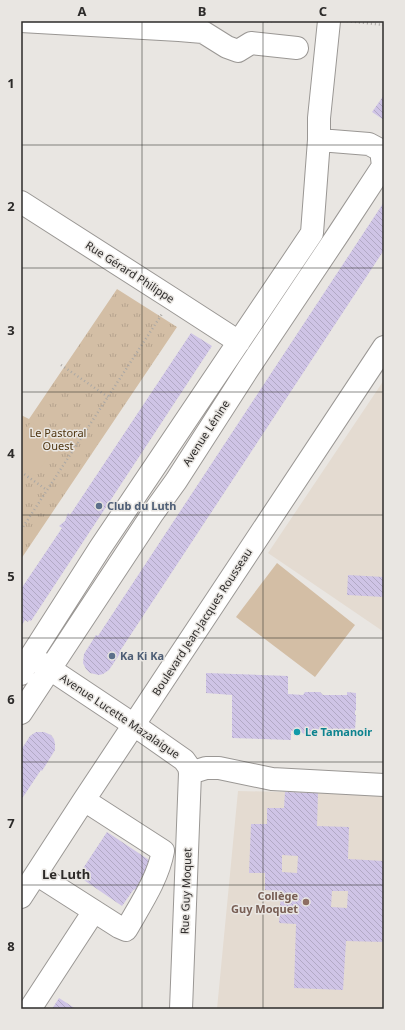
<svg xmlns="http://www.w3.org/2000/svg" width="405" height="1030" font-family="'Noto Sans',sans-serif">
<defs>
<pattern id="grass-tufts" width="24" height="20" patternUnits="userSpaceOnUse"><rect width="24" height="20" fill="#d3bea5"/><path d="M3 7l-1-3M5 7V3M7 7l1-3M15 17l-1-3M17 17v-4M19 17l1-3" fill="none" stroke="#b5a38e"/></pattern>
<pattern id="building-back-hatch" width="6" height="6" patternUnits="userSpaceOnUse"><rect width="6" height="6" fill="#cfc4e6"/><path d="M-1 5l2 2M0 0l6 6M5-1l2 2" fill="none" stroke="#b2a9c5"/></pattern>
</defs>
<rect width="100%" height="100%" fill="#e9e6e2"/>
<path fill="#e4dbd1" d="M384,380V632L268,553Z
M238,791L285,792L384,795V1009H217Z"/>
<path fill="url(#grass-tufts)" d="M117,289L177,327L21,559V415L29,419Z"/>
<path fill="#d3bea5" d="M31,422L59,441L35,476L21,467V436Z
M277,563L355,625L315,677L236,617Z"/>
<path fill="url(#building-back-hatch)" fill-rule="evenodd" d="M384,95V120L372,112Z
M384,202V250L120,651L121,652L109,670L103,674L99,675L90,673L86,669L83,663L84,654L96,635L98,636Z
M191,333L212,346L31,621L29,620L28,622L25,620L22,625L21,624V589L62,528L59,526L65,521L68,513L70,515Z
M348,575L384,577V597L347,595Z
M206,673L288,676V694L303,695L305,692H320L323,695H347V692L356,693V711L355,710V715H356L355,730L312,729V733H311L310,735L304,734L301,732L291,731V740L232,738V695L206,693Z
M36,732H44L51,735L54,739L55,744V750L42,771L41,770L21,800V750L30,736Z
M285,792L318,793L317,826L349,827L348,859L384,861V942L346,941L343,990L294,988L296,924L279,923L281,891L265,890V873H249L251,824H267V808H284ZM282,855L298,856L297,873L282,872ZM332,891H348L347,908L331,907Z
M107,832L152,862L140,879L143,880L136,891L134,889L122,906L78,876Z
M59,998L76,1009H52Z"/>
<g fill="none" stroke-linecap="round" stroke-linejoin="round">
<defs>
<path id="minor" d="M21,21L179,30L203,32L227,47L238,51L251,43L297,48
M319,140L369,144L384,152
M21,202L171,298L239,342
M38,661L134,725L184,760L189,767L190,773L206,768H219L272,779L384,785
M21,674L31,656L100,548L312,233L319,140V118L329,21
M21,713L153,513L176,481L248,369L339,233L383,166L381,150
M36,874L119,927L126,930C140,905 158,879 163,851L84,800
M21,897L84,800L384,347
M30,1009L94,911
M181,1009L190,773"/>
</defs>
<use href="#minor" stroke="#9a9794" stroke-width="24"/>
<path stroke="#aaa7a4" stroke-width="2.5" stroke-dasharray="1 3" stroke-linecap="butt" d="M263,21H274
M347,21L384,25
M61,365L108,397
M21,472L47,490
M21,530L162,314"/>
<use href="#minor" stroke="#fff" stroke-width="22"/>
</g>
<path fill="none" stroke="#2d2b2a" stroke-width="1" stroke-opacity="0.55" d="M142,21V1009M263,21V1009M21,145H384M21,268H384M21,392H384M21,515H384M21,638H384M21,762H384M21,885H384"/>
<g fill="#5c6f8a" stroke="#e9e6e2" stroke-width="1.5">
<circle cx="99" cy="506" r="4"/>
<circle cx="112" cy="656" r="4"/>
</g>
<circle fill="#0f9aa8" stroke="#e9e6e2" stroke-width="1.5" cx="297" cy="732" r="4"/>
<circle fill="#8d6e63" stroke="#e9e6e2" stroke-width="1.5" cx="306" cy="902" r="4"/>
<g text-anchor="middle" stroke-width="3" stroke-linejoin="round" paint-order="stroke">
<g font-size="11" fill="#2d2b2a" stroke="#e9e6e2">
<text transform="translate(130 272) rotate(33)" y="4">Rue Gérard Philippe</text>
<text transform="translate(206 433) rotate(-57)" y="4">Avenue Lénine</text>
<text transform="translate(202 622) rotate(-57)" y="4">Boulevard Jean-Jacques Rousseau</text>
<text transform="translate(120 716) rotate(34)" y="4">Avenue Lucette Mazalaigue</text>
<text transform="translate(186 891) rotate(-88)" y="4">Rue Guy Moquet</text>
</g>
<g font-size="11" fill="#4f3510" stroke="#e9e6e2">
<text x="58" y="437">Le Pastoral<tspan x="58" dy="13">Ouest</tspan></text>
</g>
<g font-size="11" font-weight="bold" fill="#4e5e75" stroke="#e9e6e2" text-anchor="start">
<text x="107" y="510">Club du Luth</text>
<text x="120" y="660">Ka Ki Ka</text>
</g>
<g font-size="11" font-weight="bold" fill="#0d838f" stroke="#e9e6e2" text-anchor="start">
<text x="305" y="736">Le Tamanoir</text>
</g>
<g font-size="11" font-weight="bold" fill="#785e54" stroke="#e9e6e2" text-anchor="end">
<text x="298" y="900">Collège<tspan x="298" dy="13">Guy Moquet</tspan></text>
</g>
<g font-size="13" font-weight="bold" fill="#2d2a28" stroke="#e9e6e2">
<text x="66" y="879">Le Luth</text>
</g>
</g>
<rect width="405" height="1030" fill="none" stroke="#e9e6e2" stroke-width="44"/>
<rect x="22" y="22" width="361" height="986" fill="none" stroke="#2d2b2a" stroke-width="1.5"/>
<g font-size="13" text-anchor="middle" font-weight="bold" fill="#2d2b2a">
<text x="82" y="16">A</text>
<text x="202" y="16">B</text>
<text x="323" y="16">C</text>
<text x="11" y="88">1</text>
<text x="11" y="211">2</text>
<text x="11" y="335">3</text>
<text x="11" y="458">4</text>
<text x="11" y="581">5</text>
<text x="11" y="704">6</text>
<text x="11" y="828">7</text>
<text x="11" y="951">8</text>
</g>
</svg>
